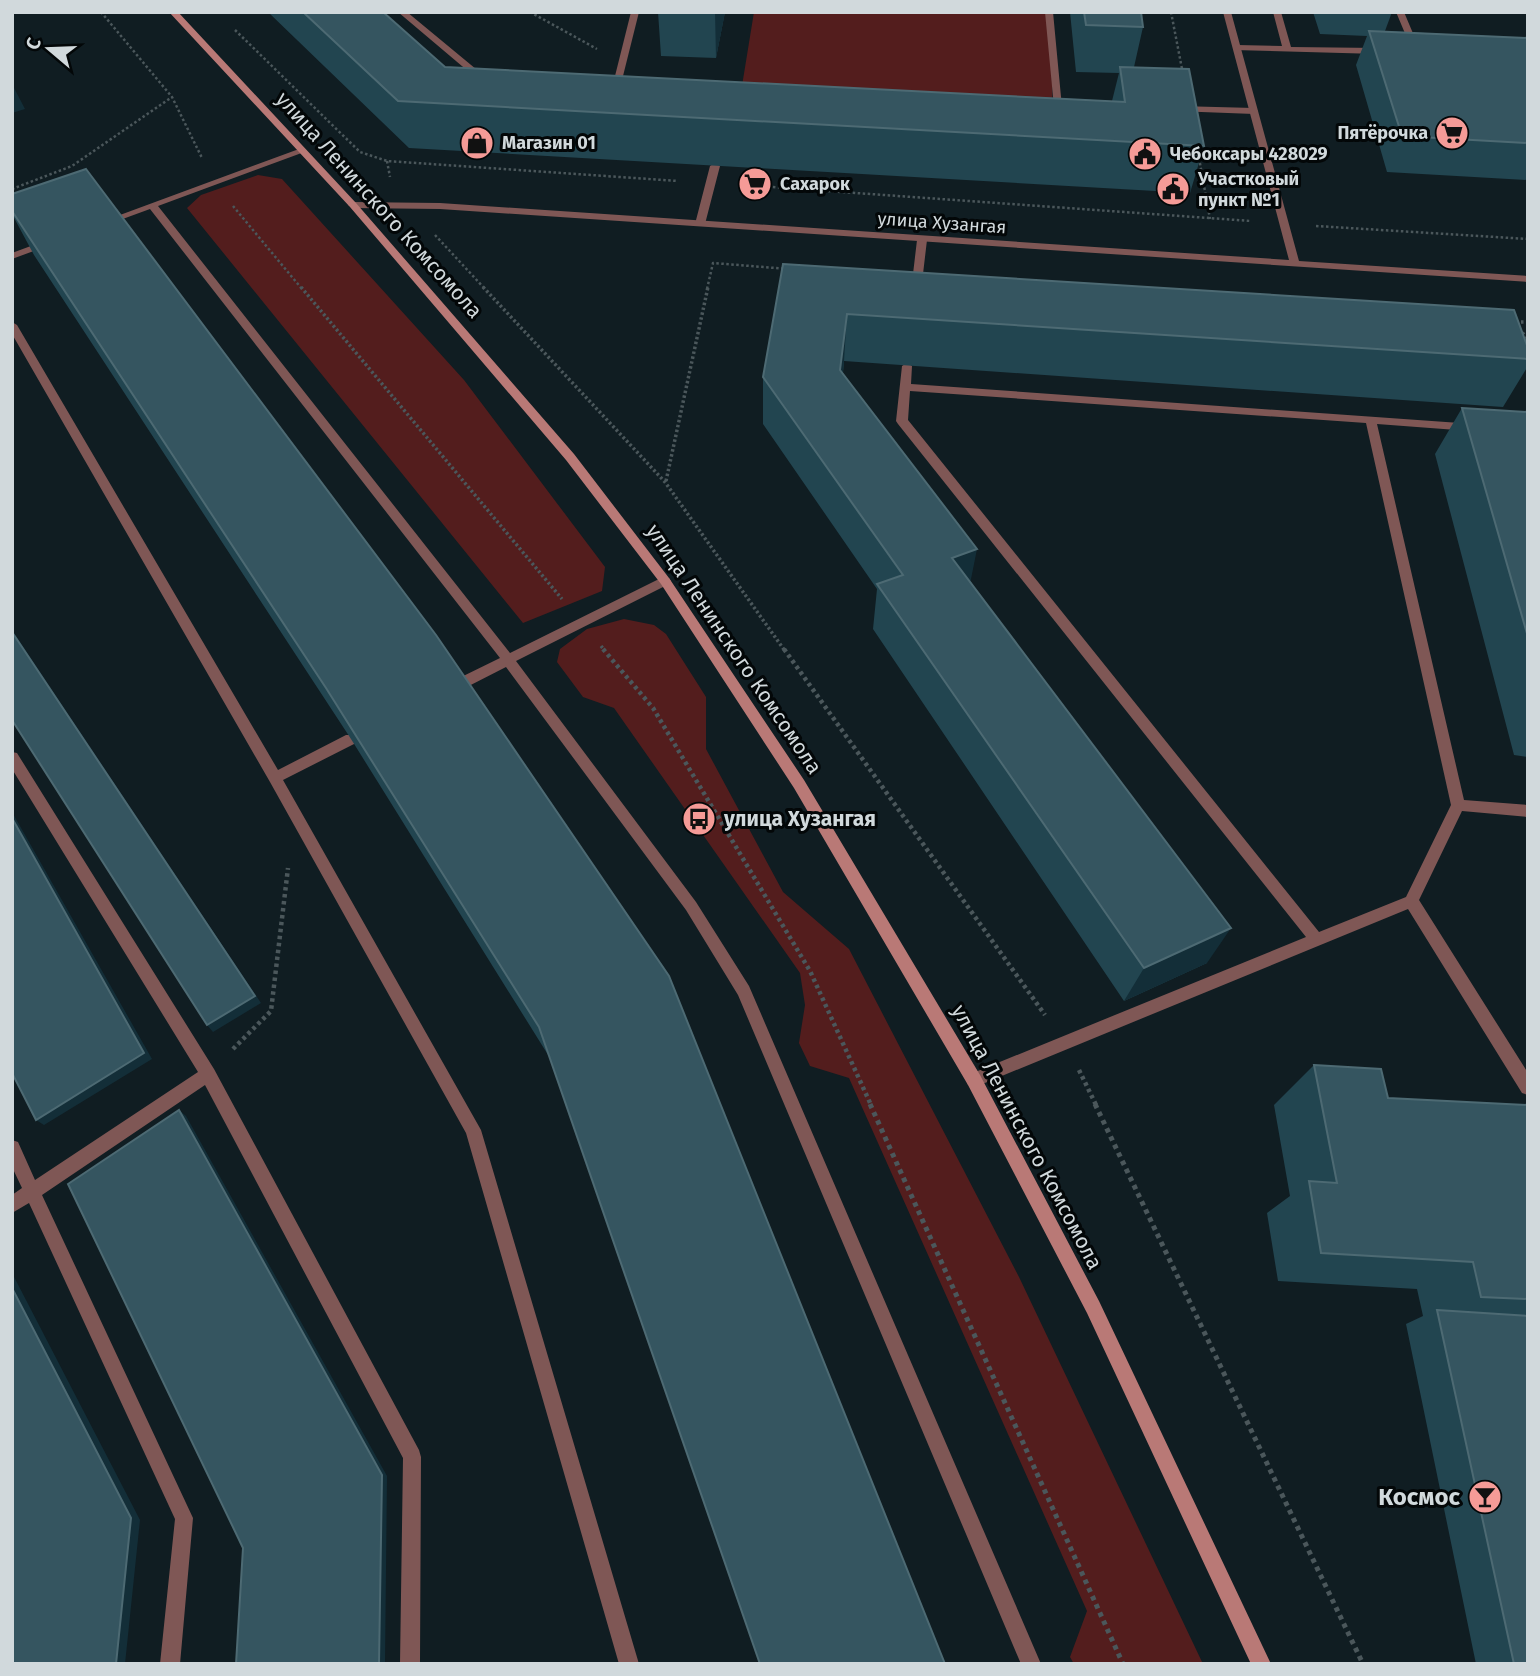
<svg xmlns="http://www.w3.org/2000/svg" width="1540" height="1676" font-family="'Fira Sans',sans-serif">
<rect width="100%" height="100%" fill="#101d22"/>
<path fill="#531d1d" d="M754,12H1050L1053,119L741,92Z
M258,175L282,179L464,380L605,567L602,591L523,623L187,208L201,195Z
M624,619L654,625L666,634L706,697V749L783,892L849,949L1019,1277L1203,1664H1074L1070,1657L1087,1611L849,1078L810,1066L799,1043L805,1005L800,973L614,708L583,697L557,662L560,649L587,629Z"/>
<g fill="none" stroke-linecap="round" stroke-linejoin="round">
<path stroke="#4b575b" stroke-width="2.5" stroke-dasharray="2.5 2.5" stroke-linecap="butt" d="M101,12L172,97L202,158
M530,12L597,49
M1171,12L1183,74
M235,30L360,152L387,161L678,181
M1199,158L1210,219
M387,161L390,177
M743,185L1251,221
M12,189L72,166L172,97
M233,206L302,289
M1316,226L1528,239
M435,235L485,289
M707,289L713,263L788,269"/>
<path stroke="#4b575b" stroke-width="3.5" stroke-dasharray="2.5 2.5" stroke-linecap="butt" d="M301,287L562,599
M483,287L665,482L785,651
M1516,322H1528
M1519,329L1528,339
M666,481L708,287
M601,646L605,651"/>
<path stroke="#4b575b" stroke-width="4.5" stroke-dasharray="3.5 3.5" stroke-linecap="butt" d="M603,649L653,708L810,971L871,1105
M784,649L1045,1015
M233,1049L271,1011L288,868
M1079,1070L1096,1105"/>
<path stroke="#4b575b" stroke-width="5" stroke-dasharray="4.5 4.5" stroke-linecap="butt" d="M870,1104L1123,1664
M1095,1104L1363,1664"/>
<path fill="#7f5755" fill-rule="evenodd" d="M398,12H407L488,79V83H482Z
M631,12H639L619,92L615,95L611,92Z
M1045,12H1053L1063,118L1059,121L1055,118Z
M1273,12H1281L1291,47L1378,48L1382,51L1378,54L1234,50V46L1237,45L1282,46Z
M1396,12H1404L1420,50L1419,52L1412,50Z
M1178,106L1254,108L1258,111L1254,114L1175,111V107Z
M299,149L307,151L158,206L510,653L661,578H669L671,581L669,584L516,661L696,902L749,986L1041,1664H1021L738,995L686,910L506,667L459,691H449L448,687L449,683L500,658L150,209L109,224L101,222Z
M715,163L720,166L705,224L697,226L695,224L710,166Z
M922,237L927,240L921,291L916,294L911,291L917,240Z
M47,240L52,243L50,245L12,259V253Z
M12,322L17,325L278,770L346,735H356L358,739L356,743L283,780L481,1130L639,1664H619L466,1133L270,782L12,334Z
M907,363L912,366L911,384L1474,424V430L1470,431L1377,424L1464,800L1528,805V817L1462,811L1419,900L1528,1073V1095L1522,1093L1408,909L980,1085L974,1087L968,1085L966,1080L968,1075L1306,937L898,424L896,421L902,366ZM910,391L1366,423L1451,805L1406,897L1319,932L908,420Z
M12,752L17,753L214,1069L419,1450L421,1457L420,1664H400L403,1458L205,1085L42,1195L193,1518L180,1664H160L175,1519L29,1203L12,1213V1195L22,1188L12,1167V1140L18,1142L35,1180L198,1072L12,769Z"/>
<path fill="#7f5755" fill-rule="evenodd" d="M1223,12H1231L1299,261L1528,276V282L440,209L353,208L348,205L353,202L440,203L1289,260Z"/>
<path fill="#b97976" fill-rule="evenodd" d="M169,12H178L356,203L574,454L669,578L804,780L980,1075L1099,1301L1271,1664H1251L1087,1313L968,1085L794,788L661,584L566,460L350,207Z"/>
</g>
<path fill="#224550" d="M268,12H383L445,67L1112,101L1119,73L1076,72L1070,12H1141L1143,27L1134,67L1204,146L1190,193L409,148Z
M658,12H725L716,58L661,56Z
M1313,12H1392L1385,31L1528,38V180L1387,172L1356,65L1367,36L1320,34Z
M12,194L436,635L550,1058L351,739L34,255L12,214Z
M783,264L1528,348V366L1503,407L844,361L843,373L971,582L1207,963L1124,1001L873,629L877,589L763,424V377Z
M1462,408L1528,412V757L1514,755L1435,454Z
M1314,1065L1388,1098L1528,1105V1664H1476L1406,1324L1423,1316L1417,1289L1278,1281L1267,1213L1290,1196L1274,1105Z"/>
<path fill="#132e38" d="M715,12H725L716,58Z
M12,84L25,109L12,113Z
M847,314L844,361L838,417L840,370Z
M977,549L968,594L952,558Z
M12,630L261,1003L213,1032L207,1025Z
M12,812L152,1059L44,1125L36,1120Z
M1231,928L1207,963L1124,1001L1144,968Z
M179,1110L186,1116L387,1476L385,1664H379Z
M12,1273L140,1520L125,1664H116L12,1288Z"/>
<path fill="#355560" stroke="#4d6a73" stroke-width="2" d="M303,12H383L445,67L1125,102L1120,67L1189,69L1204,146L398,101Z
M1084,12H1141L1143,27L1086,25Z
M1369,31L1528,38V143L1402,136Z
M86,169L436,635L669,976L945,1664H760L539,1027L326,688L12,211V194Z
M783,264L1514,310L1528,348V359L847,314L840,370L977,549L952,558L1231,928L1144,968L877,584L903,575L763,377Z
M1462,408L1528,412V637Z
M12,632L255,996L207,1025L12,720Z
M12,818L144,1053L36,1120L12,1073Z
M1314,1065L1381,1069L1388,1098L1528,1105V1299L1481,1297L1473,1262L1321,1253L1309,1181L1337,1183Z
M179,1110L382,1475L379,1664H236L243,1548L68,1184Z
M12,1288L131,1518L116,1664H12Z
M1437,1310L1528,1316V1664H1514Z"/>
<defs>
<symbol id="supermarket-disc" viewBox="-11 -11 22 22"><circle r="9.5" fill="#f59b97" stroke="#030708"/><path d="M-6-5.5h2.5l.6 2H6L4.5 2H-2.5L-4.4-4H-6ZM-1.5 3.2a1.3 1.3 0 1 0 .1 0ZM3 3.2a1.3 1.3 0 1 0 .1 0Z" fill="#111"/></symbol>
<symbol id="shop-disc" viewBox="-11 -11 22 22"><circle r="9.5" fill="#f59b97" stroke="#030708"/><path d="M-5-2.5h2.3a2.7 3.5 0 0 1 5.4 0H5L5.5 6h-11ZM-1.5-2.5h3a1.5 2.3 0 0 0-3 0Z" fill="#111"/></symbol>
<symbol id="civic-disc" viewBox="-11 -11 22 22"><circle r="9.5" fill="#f59b97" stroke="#030708"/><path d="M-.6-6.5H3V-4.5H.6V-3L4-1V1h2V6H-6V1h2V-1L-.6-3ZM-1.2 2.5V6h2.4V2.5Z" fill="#111"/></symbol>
<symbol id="bus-disc" viewBox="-11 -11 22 22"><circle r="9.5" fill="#f59b97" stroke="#030708"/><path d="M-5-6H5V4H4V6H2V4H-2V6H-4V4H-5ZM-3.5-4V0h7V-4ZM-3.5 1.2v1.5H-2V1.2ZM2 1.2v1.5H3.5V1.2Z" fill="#111"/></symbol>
<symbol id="bar-disc" viewBox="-11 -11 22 22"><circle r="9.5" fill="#f59b97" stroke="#030708"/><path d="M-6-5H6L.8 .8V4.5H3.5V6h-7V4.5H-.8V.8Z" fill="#111"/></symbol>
</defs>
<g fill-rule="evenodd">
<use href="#supermarket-disc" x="1433" y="114" width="38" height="38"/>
<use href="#shop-disc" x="458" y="124" width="38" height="38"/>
<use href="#civic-disc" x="1126" y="135" width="38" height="38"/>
<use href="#supermarket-disc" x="736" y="165" width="38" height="38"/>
<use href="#civic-disc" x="1154" y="170" width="38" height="38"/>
<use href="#bus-disc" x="680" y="800" width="38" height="38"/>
<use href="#bar-disc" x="1466" y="1478" width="38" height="38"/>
</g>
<g text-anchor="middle" stroke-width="6" stroke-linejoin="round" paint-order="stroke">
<g font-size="18" font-weight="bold" fill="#d1d9dc" stroke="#030708" text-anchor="start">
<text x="1428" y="139" text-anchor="end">Пятёрочка</text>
<text x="502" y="149">Магазин 01</text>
<text x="1170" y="160">Чебоксары 428029</text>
<text x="1198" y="185">Участковый<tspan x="1198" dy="21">пункт №1</tspan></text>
<text x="780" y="190">Сахарок</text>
</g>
<g font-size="18" fill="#d1d9dc" stroke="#030708">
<text transform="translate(942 223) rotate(4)" y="6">улица Хузангая</text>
</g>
<g font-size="21" fill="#d1d9dc" stroke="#030708">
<text transform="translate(379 205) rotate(48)" y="7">улица Ленинского Комсомола</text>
<text transform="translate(734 649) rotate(56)" y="7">улица Ленинского Комсомола</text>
<text transform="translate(1027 1137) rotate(62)" y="7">улица Ленинского Комсомола</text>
</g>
<g font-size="21" font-weight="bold" fill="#d1d9dc" stroke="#030708" text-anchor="start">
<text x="724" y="826">улица Хузангая</text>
</g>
<g font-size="24" font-weight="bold" fill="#d1d9dc" stroke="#030708" text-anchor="end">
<text x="1460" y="1505">Космос</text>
</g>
</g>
<rect width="1540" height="1676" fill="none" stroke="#d1d9dc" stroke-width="28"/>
<g transform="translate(49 49) rotate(289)" stroke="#030708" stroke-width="5" paint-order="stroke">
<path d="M0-5L12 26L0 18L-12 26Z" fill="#d1d9dc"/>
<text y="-10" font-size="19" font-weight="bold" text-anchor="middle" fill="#d1d9dc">С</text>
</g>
</svg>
